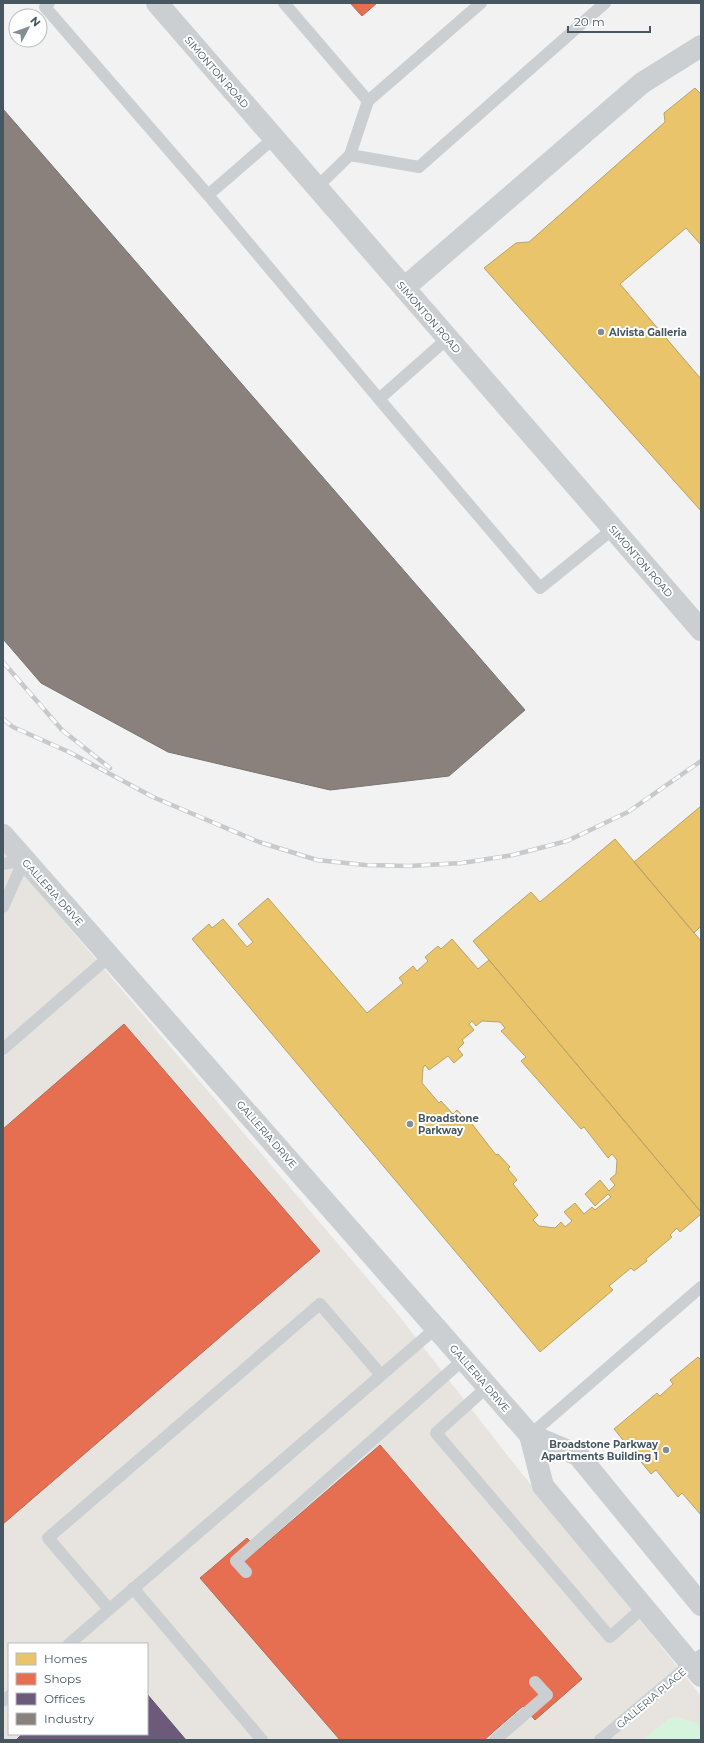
<svg xmlns="http://www.w3.org/2000/svg" width="704" height="1743" font-family="Montserrat,sans-serif">
<rect width="100%" height="100%" fill="#f3f2f2"/>
<path fill="#e7e4e0" fill-rule="evenodd" d="M3,850L396,1312L511,1460L701,1696V1740H3ZM9,1644H147V1734H9Z"/>
<path fill="#d5f3dd" d="M676,1717C683,1719 697,1721 701,1727C702,1730 701,1737 701,1740H643L667,1720Z"/>
<path fill="#e9c46a" stroke="#b8a367" fill-rule="evenodd" d="M695,88L701,94V245L686,228L620,284L701,379V511L484,268L516,243L529,242L665,122L664,113Z
M701,806V926L694,933L634,862Z
M615,839L701,941V1212L473,941L531,892L540,902Z
M268,898L367,1013L403,983L399,978L413,966L417,971L428,961L425,957L438,946L441,949L452,939L478,969L489,960L701,1212V1214L680,1232L677,1228L670,1235L672,1237L646,1259L647,1261L634,1271L631,1268L609,1286L613,1290L540,1352L192,939L209,924L212,928L223,919L247,947L253,942L238,924ZM472,1021L476,1026L482,1021L500,1022L505,1028L501,1031L526,1057L521,1061L581,1129L584,1127L608,1158L612,1154L617,1160L616,1174L610,1179L615,1185L609,1191L600,1180L585,1194L595,1206L608,1194L611,1197L595,1210L592,1207L584,1214L575,1203L564,1212L572,1221L565,1227L561,1222L555,1228L539,1226L533,1220L538,1215L513,1184L517,1180L508,1169L510,1167L498,1154L496,1155L469,1120L467,1121L457,1110L453,1114L441,1101L439,1103L422,1083L423,1068L425,1065L429,1070L448,1056L454,1063L463,1055L458,1049L464,1043L462,1040L474,1030L469,1024Z
M698,1357L701,1360V1515L682,1493L678,1497L656,1470L651,1474L614,1429L657,1393L660,1396L673,1384L670,1380Z"/>
<path fill="#e76f51" stroke="#b76856" d="M350,3H377L362,16Z
M124,1024L320,1251L3,1524V1129Z
M380,1445L582,1679L535,1720L523,1706L484,1740H340L200,1578L247,1538L258,1550Z"/>
<path fill="#6d597a" stroke="#625872" d="M147,1694L186,1740H18L17,1739L22,1734H147Z"/>
<path fill="#8a817c" stroke="#767474" d="M3,109L525,710L449,776L330,790L168,752L41,683L3,639Z"/>
<g fill="none" stroke-linecap="round" stroke-linejoin="round">
<path stroke="#cbcfd2" stroke-width="12" d="M49,3L45,7L208,195L274,138
M284,3L368,101L350,155L317,187
M368,101L481,3
M350,155L419,167L605,3
M208,195L379,399L448,338
M379,399L540,588L613,529
M3,864L24,860
M3,907L24,860
M3,1049L110,956
M487,1387L436,1433L610,1637L644,1607
M530,1435L701,1287
M246,1572L236,1561L464,1359
M133,1588L262,1740
M109,1609L48,1538L320,1304L381,1375
M69,1644L436,1328
M3,1701L9,1696
M495,1740L547,1695L535,1682
M600,1740L701,1655"/>
<path stroke="#cbcfd2" stroke-width="22" d="M157,3L701,630
M404,288L642,83L701,46
M3,835L530,1435L578,1455L701,1605
M530,1435L543,1486L701,1676"/>
<defs>
<path id="rail" d="M3,662L62,730L110,768
M3,719L13,727L69,752L153,797L259,842L317,860L365,865L409,866L462,863L513,855L567,841L628,812L701,761"/>
</defs>
<use href="#rail" stroke="#c7c9cb" stroke-width="4.5"/>
<use href="#rail" stroke="#fff" stroke-width="3" stroke-dasharray="9" stroke-linecap="butt"/>
</g>
<g fill="#838d94" stroke="#fff" stroke-width="1.5">
<circle cx="601" cy="332" r="4"/>
<circle cx="410" cy="1124" r="4"/>
<circle cx="666" cy="1450" r="4"/>
</g>
<g text-anchor="middle" stroke-width="4" stroke-linejoin="round" paint-order="stroke">
<g font-size="10" fill="#475761" stroke="#fff">
<text transform="translate(217 72) rotate(49)" y="4">SIMONTON ROAD</text>
<text transform="translate(429 317) rotate(49)" y="4">SIMONTON ROAD</text>
<text transform="translate(641 561) rotate(49)" y="4">SIMONTON ROAD</text>
<text transform="translate(53 892) rotate(48)" y="4">GALLERIA DRIVE</text>
<text transform="translate(267 1134) rotate(49)" y="4">GALLERIA DRIVE</text>
<text transform="translate(480 1378) rotate(49)" y="4">GALLERIA DRIVE</text>
<text transform="translate(651 1698) rotate(-40)" y="4">GALLERIA PLACE</text>
</g>
<g font-size="10" font-weight="bold" fill="#475761" stroke="#fff" text-anchor="start">
<text x="609" y="336">Alvista Galleria</text>
<text x="418" y="1122">Broadstone<tspan x="418" dy="12">Parkway</tspan></text>
<text x="658" y="1448" text-anchor="end">Broadstone Parkway<tspan x="658" dy="12">Apartments Building 1</tspan></text>
</g>
</g>
<rect width="704" height="1743" fill="none" stroke="#475761" stroke-width="8"/>
<rect x="8" y="1643" width="140" height="92" fill="#ffffff" stroke="#b5bcc0"/>
<rect x="16" y="1653" width="20" height="12" fill="#e9c46a" stroke="#b5bcc0"/>
<text x="44" y="1663" font-size="12" fill="#475761">Homes</text>
<rect x="16" y="1673" width="20" height="12" fill="#e76f51" stroke="#b5bcc0"/>
<text x="44" y="1683" font-size="12" fill="#475761">Shops</text>
<rect x="16" y="1693" width="20" height="12" fill="#6d597a" stroke="#b5bcc0"/>
<text x="44" y="1703" font-size="12" fill="#475761">Offices</text>
<rect x="16" y="1713" width="20" height="12" fill="#8a817c" stroke="#b5bcc0"/>
<text x="44" y="1723" font-size="12" fill="#475761">Industry</text>
<g transform="translate(28 28) rotate(49)"><circle r="19" fill="#ffffff" stroke="#b5bcc0"/>
<path d="M0-3L7 15L0 10L-7 15Z" fill="#838d94"/>
<text y="-6" font-size="11" font-weight="bold" text-anchor="middle" fill="#475761">N</text>
</g>
<path d="M568 26v6h82v-6" fill="none" stroke="#475761" stroke-width="2"/>
<text x="574" y="26" font-size="12" fill="#475761" stroke="#ffffff" stroke-width="3" paint-order="stroke">20 m</text>
</svg>
